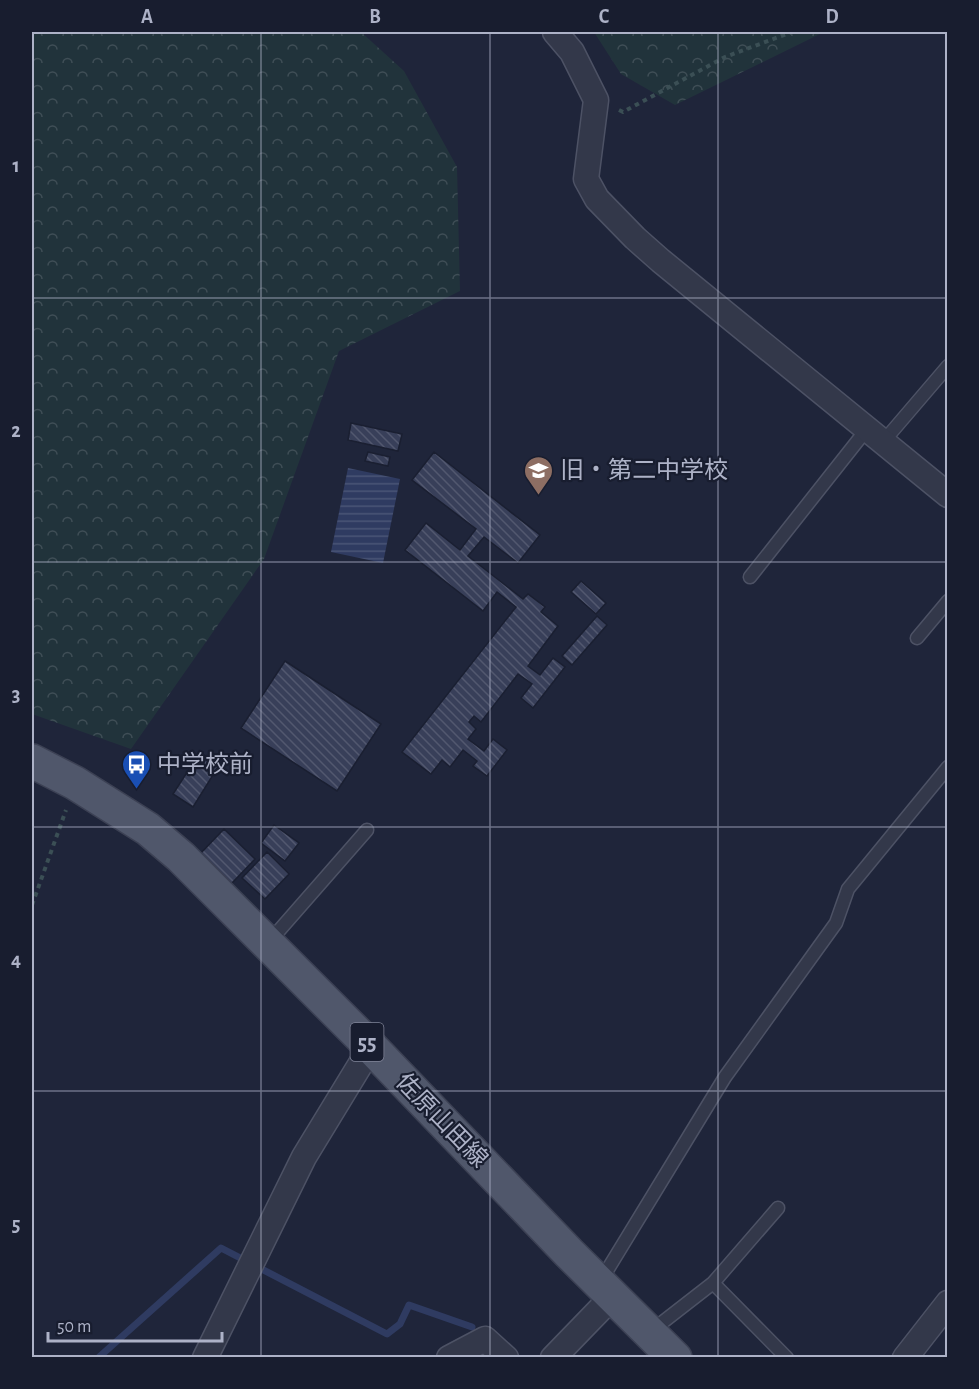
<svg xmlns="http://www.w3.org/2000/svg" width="979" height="1389" font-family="'Alegreya Sans','Noto Sans JP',sans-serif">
<defs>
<pattern id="forest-crowns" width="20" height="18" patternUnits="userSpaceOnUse" patternTransform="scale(1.5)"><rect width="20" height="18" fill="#21333b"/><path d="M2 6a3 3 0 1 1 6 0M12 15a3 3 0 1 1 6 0" fill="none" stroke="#3f4e56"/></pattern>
<pattern id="water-rules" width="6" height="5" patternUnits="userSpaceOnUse" patternTransform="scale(1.5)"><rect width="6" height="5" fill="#2f3b61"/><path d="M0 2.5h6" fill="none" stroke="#4a5576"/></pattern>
<pattern id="building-back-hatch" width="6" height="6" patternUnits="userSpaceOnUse" patternTransform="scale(1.5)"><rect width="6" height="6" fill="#383f59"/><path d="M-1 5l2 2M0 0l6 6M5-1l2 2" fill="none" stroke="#52586f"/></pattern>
</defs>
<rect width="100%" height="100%" fill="#1f253a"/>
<path fill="url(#forest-crowns)" d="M32,32H361L404,71L457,167L460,291L339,351L264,559L131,749L32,714Z
M594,32H824L675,105L621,74Z"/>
<path fill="url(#water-rules)" d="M348,468L400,479L383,563L331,552Z"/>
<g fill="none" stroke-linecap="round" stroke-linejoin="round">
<path stroke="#2f3b61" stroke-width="7" d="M98,1358L221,1248L387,1334L400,1324L409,1305L472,1327"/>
</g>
<path fill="url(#building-back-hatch)" stroke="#1a1f31" stroke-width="1.5" d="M351,423L402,434L398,451L348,440Z
M368,452L390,457L388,466L365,461Z
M434,452L540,535L518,563L484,537L468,556L523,599L528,594L545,607L541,612L558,626L528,666L540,675L553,658L565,667L533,708L521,698L532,684L518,674L481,722L474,716L469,722L476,729L468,739L484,751L493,739L507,750L487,776L473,766L477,761L463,750L450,767L442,760L431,774L402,752L516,607L497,592L483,611L405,550L426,523L460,550L476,529L412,480Z
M581,581L606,603L596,614L571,592Z
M597,616L607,625L572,665L562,656Z
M285,661L381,724L337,791L241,728Z
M199,754L218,767L193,807L173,794Z
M274,825L299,843L285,861L261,843Z
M224,829L255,859L231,884L200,854Z
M267,852L289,874L265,899L242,878Z"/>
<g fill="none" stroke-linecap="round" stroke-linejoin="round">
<defs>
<path id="service" d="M883,442L948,366
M750,577L867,429
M917,638L948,601
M269,942L367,830
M600,1282L725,1077L836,923L848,889L948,767
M713,1283L787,1358
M650,1332L713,1283L778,1208"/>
<path id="minor" d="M555,32L572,52L596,100L586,179L597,199L635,238L661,261L948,495
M205,1358L304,1157L371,1047
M449,1358L485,1339L506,1358
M553,1358L613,1296
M905,1358L948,1303"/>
<path id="primary" d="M32,761L75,783L148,829L181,857L371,1047L569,1253L675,1358"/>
</defs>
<use href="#service" stroke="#4d5265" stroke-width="15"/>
<use href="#minor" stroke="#4d5265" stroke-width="27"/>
<use href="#primary" stroke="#3c4154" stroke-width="36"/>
<path stroke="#3b4f55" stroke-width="4" stroke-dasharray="4.5 4.5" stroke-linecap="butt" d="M619,110L623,112L725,57L792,32
M32,905L66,810"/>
<use href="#service" stroke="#33384a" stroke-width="12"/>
<use href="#minor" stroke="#33384a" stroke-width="24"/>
<use href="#primary" stroke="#50576b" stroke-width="33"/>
</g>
<path fill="none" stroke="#adb2c7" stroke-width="1.5" stroke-opacity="0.55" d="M261,32V1358M490,32V1358M718,32V1358M32,298H948M32,562H948M32,827H948M32,1091H948"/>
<defs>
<symbol id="school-pin" viewBox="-11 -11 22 30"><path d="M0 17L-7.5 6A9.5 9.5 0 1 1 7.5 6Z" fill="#8d6e63" stroke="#181d2f"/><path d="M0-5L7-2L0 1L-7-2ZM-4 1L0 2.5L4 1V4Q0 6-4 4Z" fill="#fff"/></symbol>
<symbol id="bus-pin" viewBox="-11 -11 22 30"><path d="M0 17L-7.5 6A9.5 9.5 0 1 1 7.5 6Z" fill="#1a4fb4" stroke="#181d2f"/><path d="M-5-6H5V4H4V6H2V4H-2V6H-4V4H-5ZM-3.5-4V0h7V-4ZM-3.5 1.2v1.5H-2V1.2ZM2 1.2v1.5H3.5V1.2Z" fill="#fff"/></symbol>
</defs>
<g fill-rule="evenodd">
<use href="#school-pin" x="522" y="454" width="33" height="45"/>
<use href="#bus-pin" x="120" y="748" width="33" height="45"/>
</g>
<g text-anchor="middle" stroke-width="4.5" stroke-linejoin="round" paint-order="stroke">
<rect fill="#181d2f" stroke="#808599" stroke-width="1.5" x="350.5" y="1023" width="33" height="38" rx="4.5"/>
<g font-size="22" font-weight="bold" fill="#adb2c7">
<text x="367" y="1050">55</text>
</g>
<g font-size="24" fill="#adb2c7" stroke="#181d2f" text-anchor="start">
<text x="560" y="478">旧・第二中学校</text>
<text x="157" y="772">中学校前</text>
</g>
<g font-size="24" fill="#adb2c7" stroke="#181d2f">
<text transform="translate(442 1120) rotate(46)" y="8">佐原山田線</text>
</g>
</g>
<rect width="979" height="1389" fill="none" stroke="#181d2f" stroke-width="66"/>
<path d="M48 1332v9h174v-9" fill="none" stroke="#adb2c7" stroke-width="3"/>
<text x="57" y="1332" font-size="18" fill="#adb2c7" stroke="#181d2f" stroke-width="4.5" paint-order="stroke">50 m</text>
<rect x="33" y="33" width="913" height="1323" fill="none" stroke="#adb2c7" stroke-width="2"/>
<g font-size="20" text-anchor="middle" font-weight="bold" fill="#adb2c7">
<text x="147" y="23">A</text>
<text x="375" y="23">B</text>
<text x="604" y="23">C</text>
<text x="832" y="23">D</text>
<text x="16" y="172">1</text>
<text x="16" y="437">2</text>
<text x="16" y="701">3</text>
<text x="16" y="966">4</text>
<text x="16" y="1231">5</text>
</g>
</svg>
